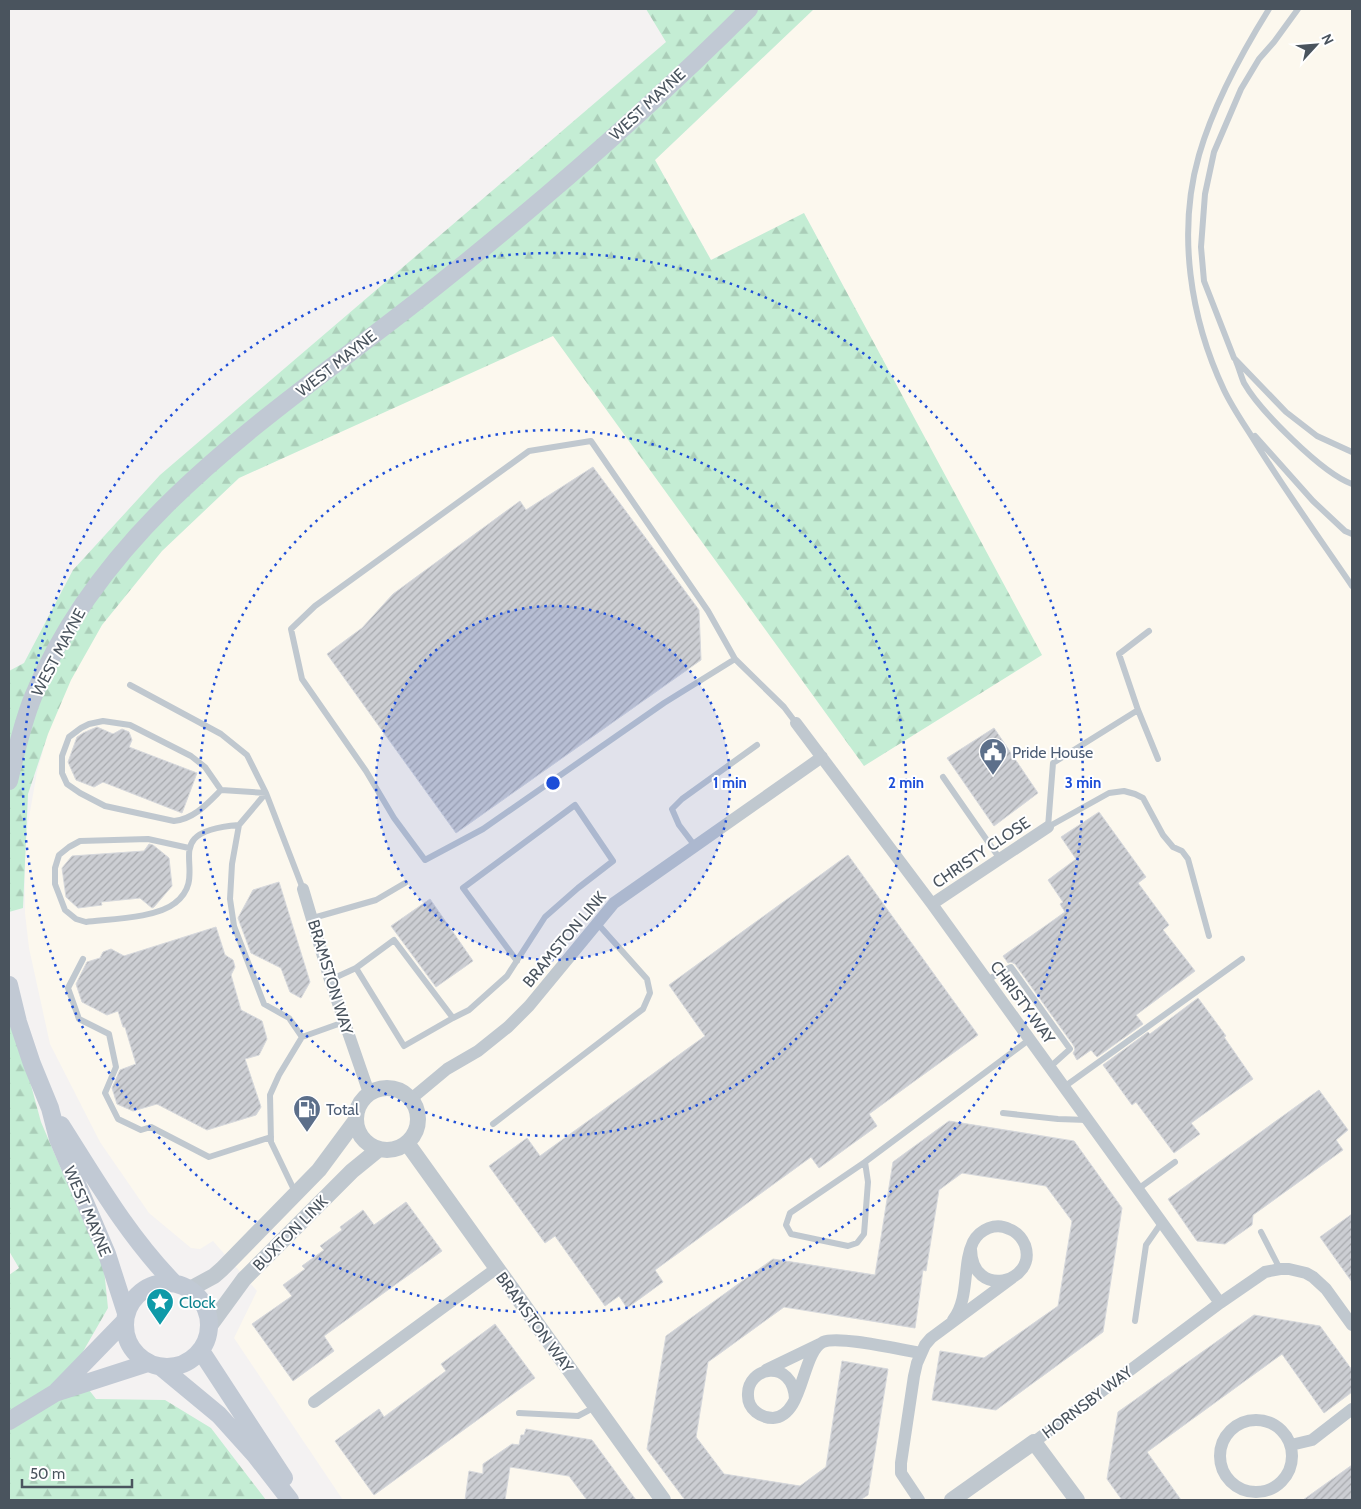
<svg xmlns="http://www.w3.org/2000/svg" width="1361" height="1509" font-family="Cabin,sans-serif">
<defs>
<pattern id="forest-firs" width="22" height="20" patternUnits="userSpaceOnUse" patternTransform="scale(1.25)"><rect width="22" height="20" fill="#c4edd4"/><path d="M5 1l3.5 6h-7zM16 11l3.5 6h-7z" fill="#aacdb8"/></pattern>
<pattern id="building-hatch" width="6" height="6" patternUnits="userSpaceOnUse" patternTransform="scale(1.25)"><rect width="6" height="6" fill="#ccced3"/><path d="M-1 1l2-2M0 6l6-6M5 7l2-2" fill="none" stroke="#a8aaae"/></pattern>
</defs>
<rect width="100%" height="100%" fill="#f4f2f2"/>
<path fill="#fcf8ee" d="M814,9H1352V1500H343L234,1338L257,1291L213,1241L200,1249L191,1248L149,1213L100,1142L50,1044L29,948L25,913V859L27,829L37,772L50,726L76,668L102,625L162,551L239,478L553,335L757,611L864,766L1041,655L804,213L711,260L655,160Z"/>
<path fill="url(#forest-firs)" d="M646,9H814L655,160L711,260L804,213L1042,655L864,766L553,336L239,478L162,551L102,625L71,680L48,734L28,794L23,908L9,912V671L24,663L73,570L160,475L666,42Z
M9,1004L41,1122L104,1269L108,1308L73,1369L96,1399L165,1400L211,1428L266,1500H9V1275L19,1268L9,1251Z"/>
<path fill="url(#building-hatch)" stroke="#d6d8dc" d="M593,467L699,610L701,660L456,833L327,654L362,628L393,594L520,501L526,510Z
M97,727L113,734L122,729L129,732L132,740L129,747L197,773L182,813L103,782L94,787L76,780L68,762L77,737L83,733Z
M994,728L1038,793L994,826L947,758Z
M1099,812L1146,877L1138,883L1169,925L1163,930L1195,971L1136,1015L1143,1024L1097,1057L1091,1050L1077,1060L1073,1053L1075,1050L1074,1046L1015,964L1011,962L1008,963L1003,956L1065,912L1060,904L1063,902L1048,880L1076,859L1061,837Z
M149,844L153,845L169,858L172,886L154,907L152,908L140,898L101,902L102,905L78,908L66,897L62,868L72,856L144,851Z
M848,855L978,1035L869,1114L877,1126L819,1168L811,1157L655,1270L663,1282L627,1308L619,1296L605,1306L555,1236L545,1243L489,1166L527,1138L540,1156L705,1036L669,985Z
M279,882L310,982L301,998L290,992L281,968L251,953L238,918L253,890Z
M430,899L473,961L436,987L391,926Z
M216,927L225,955L233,960L235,967L231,975L241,1010L262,1021L267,1039L259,1055L245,1059L261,1107L256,1115L207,1130L157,1104L133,1111L117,1104L112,1088L120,1070L136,1064L125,1027H123L118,1011L107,1015L82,1002L76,984L87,962L100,958L103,952L111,949L124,956Z
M1198,998L1226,1036L1224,1037L1253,1079L1191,1123L1200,1134L1174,1153L1136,1102L1132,1105L1103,1065L1148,1032L1150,1034Z
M1319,1090L1348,1130L1336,1140L1343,1150L1253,1215L1252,1225L1225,1244L1197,1241L1168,1199Z
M949,1121L1074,1141L1122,1208L1103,1332L996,1410L932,1400L940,1351L984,1358L1058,1306L1072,1221L1046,1186L962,1173L939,1190L926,1271L923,1270L915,1328L784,1307L708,1362L696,1437L724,1474L800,1486L826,1467L842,1361L888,1369L868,1495L860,1500H685L647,1449L666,1336L773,1259L875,1275L893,1162Z
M406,1202L442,1251L324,1336L334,1351L293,1381L252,1324L292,1296L283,1285L305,1269L302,1266L324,1250L320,1246L342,1230L340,1227L363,1210L374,1225Z
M1352,1214V1282L1320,1237Z
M1254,1315L1320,1326L1352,1370V1392L1324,1413L1282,1354L1147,1452L1181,1500H1122L1107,1479L1118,1412Z
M495,1324L535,1378L374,1495L335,1441L379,1409L384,1417L446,1371L441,1364Z
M526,1429L592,1440L636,1500H587L569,1476L510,1467L505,1500H465L469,1471L483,1474V1464L512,1444L519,1445L521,1435H524Z
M1352,1465V1500H1303Z"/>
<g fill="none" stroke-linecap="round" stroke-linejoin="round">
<path stroke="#c0c8cf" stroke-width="6" d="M1269,9C1241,54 1214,103 1199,155C1177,232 1190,318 1224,390C1233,409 1246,427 1257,445C1287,493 1320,539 1352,586
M1298,9L1274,42L1259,59L1241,89L1214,152L1205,194L1201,247L1204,281L1234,358L1286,412L1317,436L1352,452
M1236,361C1239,368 1241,376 1244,383C1260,411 1322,473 1352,484
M1255,436L1313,501L1345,531L1352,534
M1149,631L1119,654L1138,710L1158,759
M735,659L664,703L483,829L425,860L394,818L366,771L302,679L291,629L315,606L529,451L591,441L708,611L735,659L784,707L796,723
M130,685L221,734L247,755L266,793L239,825L232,864L230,899L234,926L264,1004L289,1018L302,1037L344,1022
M943,777L1000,859
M221,790L205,767L191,756L130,725L103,721L89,724L81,728L69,737L62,756V773L67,784L80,793L105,806L174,821C194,819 207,804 221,790L266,793L303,889
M1048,827L1109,793L1124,791L1135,794L1143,798L1163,835L1173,847L1182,851L1188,859L1209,936
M1048,827L1053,763L1138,710
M695,846L679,825L672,809L682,799L757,745
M189,848L148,839L80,841L69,847L59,855L55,868V884L65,910L76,919L86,922C110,919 157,918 175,903C214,873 152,832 239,825
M313,918L376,900L405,883
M83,959L68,988L79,1019L109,1034L116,1067L105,1093L118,1119L141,1130L151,1127L209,1157L271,1137
M330,980L356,968L394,940L453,1018L404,1046L356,968
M987,980L1011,967L1070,1049L1050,1067
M453,1018L469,1010L507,976L545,917L578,888L613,861L575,805L463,888L517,961
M1064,1087L1242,959
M1003,1113L1058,1119L1087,1120
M493,1124L643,1009L650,993L647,979L597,923
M865,1162L790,1213L786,1225L791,1234L848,1246L857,1243L864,1234L868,1182L865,1162L1030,1039
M1138,1189L1175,1162
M296,1194L271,1142L270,1095L279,1075L302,1037
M1261,1232L1280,1269
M1135,1321L1146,1245L1162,1222
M519,1413L578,1416L595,1407"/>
<path stroke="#c0c8cf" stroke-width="12" d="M796,723L932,904L1220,1303
M303,889L330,980L369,1093
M932,904L1048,827
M411,1099L447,1069L478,1051L508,1027L529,1006L614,903L822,757
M953,1320C970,1298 962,1265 973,1242C980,1229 996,1222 1009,1229C1017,1232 1022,1238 1025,1245C1038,1283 972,1300 971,1249
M766,1370L820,1344
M795,1399C793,1358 746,1366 748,1396C748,1402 751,1408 756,1412C761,1416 767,1418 773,1418C804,1416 801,1353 823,1342C839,1335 901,1350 921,1353
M314,1402L497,1268
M1220 1456a36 36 0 1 1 72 0a36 36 0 1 1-72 0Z
M1034,1442L1220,1303L1265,1272L1280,1269H1289L1306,1273L1313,1277L1326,1289L1352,1325
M1291,1445L1312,1440L1352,1409
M919,1500L901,1473V1463L914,1376L917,1363L925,1345L931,1338L1012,1278"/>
<path stroke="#c0c8cf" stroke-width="16" d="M356 1119a31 31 0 1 1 62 0a31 31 0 1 1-62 0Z
M407,1143L663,1500
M190,1289L214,1276L222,1269L319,1170L356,1120
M209,1327L244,1279L352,1171L379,1149
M952,1500L1034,1442L1077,1500"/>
<path stroke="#c1c9d4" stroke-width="18" d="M9,781C16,752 22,724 33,697C108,513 285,407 434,288C543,201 650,108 749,9
M9,985L18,1022L32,1064L50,1108L58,1139L107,1254L126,1313
M61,1125C96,1180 128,1236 174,1283
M125 1325a42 42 0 1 1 84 0a42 42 0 1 1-84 0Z
M201,1351L284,1478
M161,1367L219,1415L255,1455L290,1500
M57,1391L124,1322
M9,1421L55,1393L148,1363"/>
</g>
<circle cx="553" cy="783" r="177" fill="#1d4ed8" fill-opacity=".12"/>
<g fill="none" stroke="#1d4ed8" stroke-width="2.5" stroke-dasharray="2.5 5">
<circle cx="553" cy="783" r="177"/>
<circle cx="553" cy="783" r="353"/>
<circle cx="553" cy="783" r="530"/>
</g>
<defs>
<symbol id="civic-pin" viewBox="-11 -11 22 30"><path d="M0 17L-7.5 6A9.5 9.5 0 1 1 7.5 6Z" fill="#5c6f8a" stroke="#fff"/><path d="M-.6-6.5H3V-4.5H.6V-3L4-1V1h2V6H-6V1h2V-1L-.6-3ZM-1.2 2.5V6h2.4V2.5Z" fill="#fff"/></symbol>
<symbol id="fuel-pin" viewBox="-11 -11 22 30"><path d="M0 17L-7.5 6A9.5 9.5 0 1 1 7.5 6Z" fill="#5c6f8a" stroke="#fff"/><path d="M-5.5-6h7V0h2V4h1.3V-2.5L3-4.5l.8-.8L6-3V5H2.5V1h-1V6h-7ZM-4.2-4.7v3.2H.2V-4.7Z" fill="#fff"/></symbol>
<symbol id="sight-pin" viewBox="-11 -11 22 30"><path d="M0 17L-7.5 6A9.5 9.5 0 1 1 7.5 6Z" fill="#0f9aa8" stroke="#fff"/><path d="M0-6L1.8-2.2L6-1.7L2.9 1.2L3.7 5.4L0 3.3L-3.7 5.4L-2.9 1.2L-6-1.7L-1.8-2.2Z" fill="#fff"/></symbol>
</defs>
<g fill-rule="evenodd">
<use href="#civic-pin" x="977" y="736" width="32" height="43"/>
<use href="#fuel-pin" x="291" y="1093" width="32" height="43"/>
<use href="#sight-pin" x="144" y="1286" width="32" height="43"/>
</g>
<g text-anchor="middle" stroke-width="4" stroke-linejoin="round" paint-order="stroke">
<g font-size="16" fill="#4a545e" stroke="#fff">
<text transform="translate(647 104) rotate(-43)" y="6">WEST MAYNE</text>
<text transform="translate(336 363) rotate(-38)" y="6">WEST MAYNE</text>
<text transform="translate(58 652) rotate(-62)" y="6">WEST MAYNE</text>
<text transform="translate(981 852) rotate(-34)" y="6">CHRISTY CLOSE</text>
<text transform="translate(564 939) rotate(-50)" y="6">BRAMSTON LINK</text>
<text transform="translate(331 977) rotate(73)" y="6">BRAMSTON WAY</text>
<text transform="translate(1023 1002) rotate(54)" y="6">CHRISTY WAY</text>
<text transform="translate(88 1211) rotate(67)" y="6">WEST MAYNE</text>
<text transform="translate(290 1233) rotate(-45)" y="6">BUXTON LINK</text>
<text transform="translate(535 1322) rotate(54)" y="6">BRAMSTON WAY</text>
<text transform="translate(1087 1402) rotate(-37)" y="6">HORNSBY WAY</text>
</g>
<g font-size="16" fill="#4e5e75" stroke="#fff" text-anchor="start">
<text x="1012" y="758">Pride House</text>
<text x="326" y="1115">Total</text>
</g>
<g font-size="16" fill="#0d838f" stroke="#fff" text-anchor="start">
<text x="179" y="1308">Clock</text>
</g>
</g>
<circle cx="553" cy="783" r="8" fill="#1d4ed8" stroke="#fff" stroke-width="2.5"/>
<g font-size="15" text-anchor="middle" font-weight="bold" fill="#1d4ed8" stroke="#fff" stroke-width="4" stroke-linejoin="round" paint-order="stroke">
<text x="730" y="788">1 min</text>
<text x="906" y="788">2 min</text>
<text x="1083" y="788">3 min</text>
</g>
<rect width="1361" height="1509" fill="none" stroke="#4a545e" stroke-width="20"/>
<g transform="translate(1316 45) rotate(64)" stroke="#ffffff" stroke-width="4" paint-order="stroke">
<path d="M0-4L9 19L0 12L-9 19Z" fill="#4a545e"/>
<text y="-8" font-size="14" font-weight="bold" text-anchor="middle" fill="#4a545e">N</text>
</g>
<path d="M22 1479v8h110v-8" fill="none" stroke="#4a545e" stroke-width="2.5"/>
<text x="30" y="1479" font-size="15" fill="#4a545e" stroke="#ffffff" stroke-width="4" paint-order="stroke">50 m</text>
</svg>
